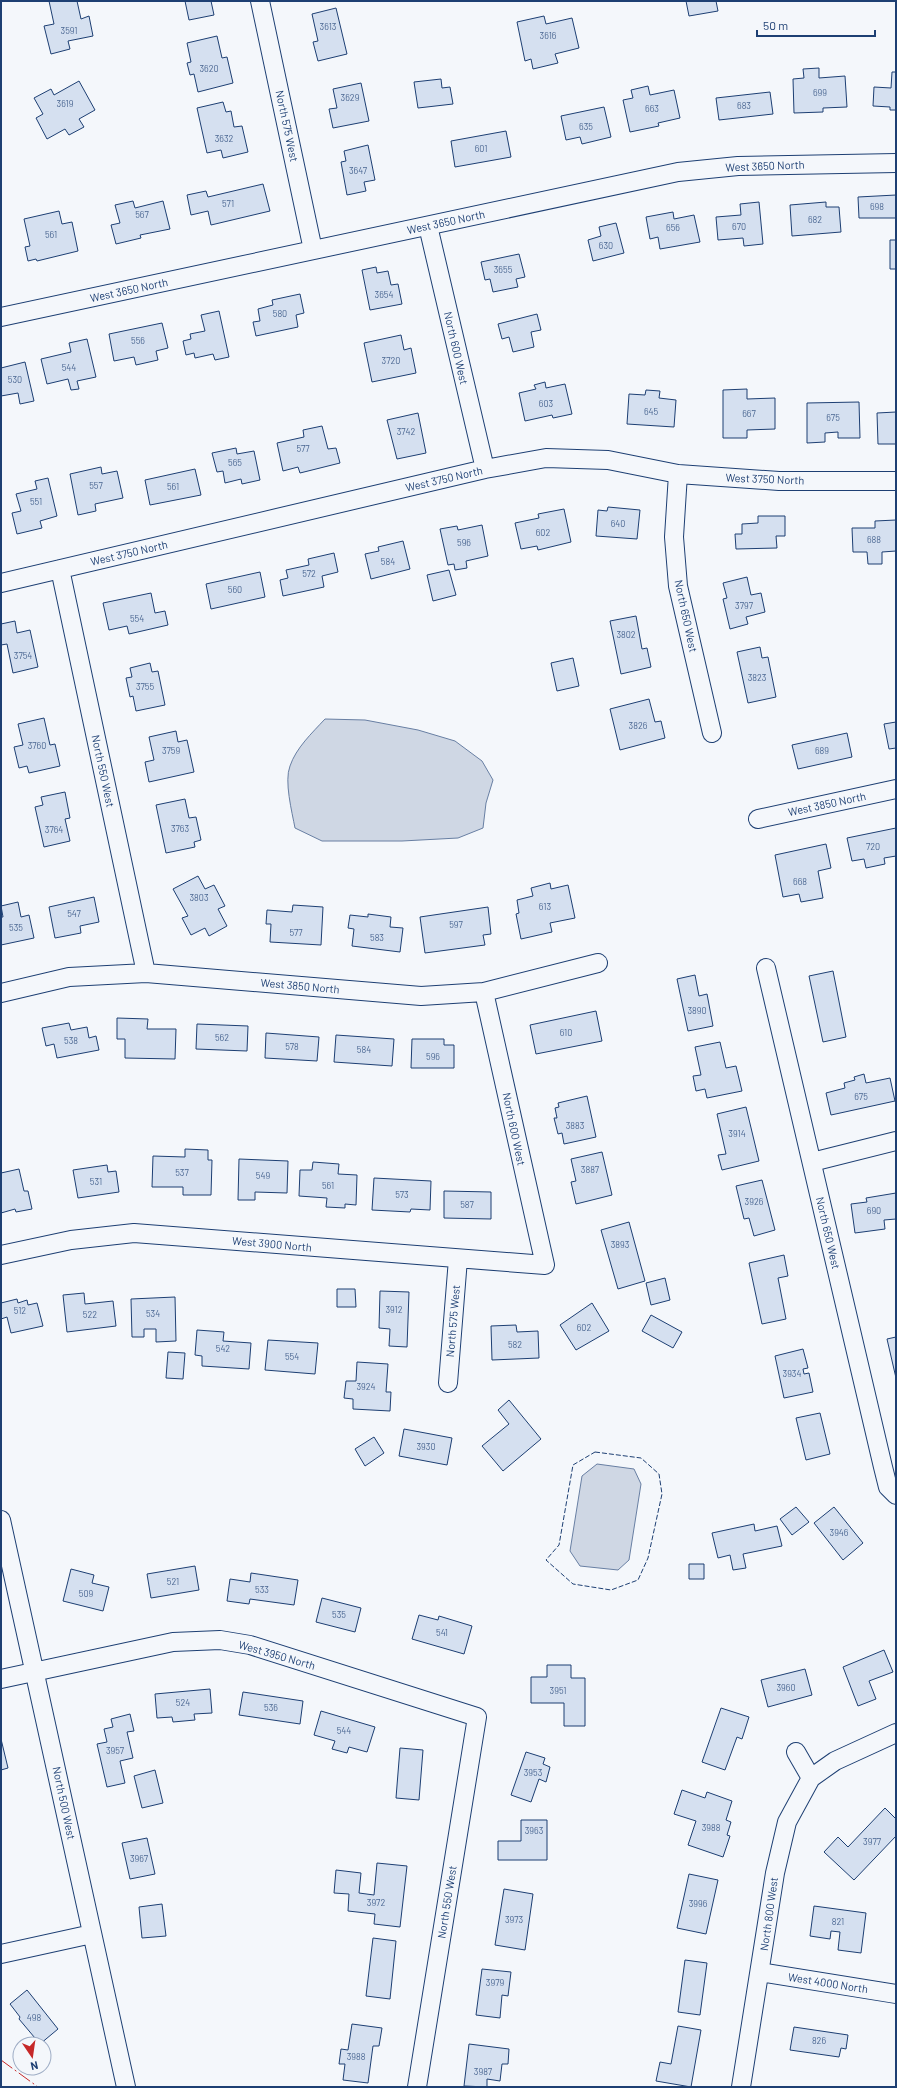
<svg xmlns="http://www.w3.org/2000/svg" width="897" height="2088" font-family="Barlow,sans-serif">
<rect width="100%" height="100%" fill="#f4f7fb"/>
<path fill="#cfd7e4" stroke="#687fa3" d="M325,719L365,720L418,730L455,741L482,761L493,780L486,803L483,828L458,838L402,841H322L295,828C292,812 284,781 290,766C296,748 312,733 325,719Z
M597,1464L634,1469L641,1484L629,1560L618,1570L580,1566L570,1551L582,1476Z"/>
<path fill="#d5e0f0" stroke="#1d3f73" d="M49,1H77L81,19L89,16L93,36L68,41L70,49L51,54L44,26L54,24Z
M185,1H211L214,15L189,20Z
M686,1H716L718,11L689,16Z
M336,8L347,54L318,61L313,42L318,41L312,14Z
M544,16L546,24L572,18L579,48L555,54L558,63L533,69L531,59L525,61L517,22Z
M217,36L222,58L227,57L233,83L198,92L194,74L190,75L187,63L191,62L187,43Z
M819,68V78L845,76L847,107L823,108V112L794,113L793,79L804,78L803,69Z
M892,72H896V110H890V107L873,106L874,87L891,88Z
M441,79L442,88L450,87L453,104L418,108L414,82Z
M79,81L95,110L79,119L84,127L69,135L65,129L47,139L36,118L43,114L34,98L51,89L54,95Z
M361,83L369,121L333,128L329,109L337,108L333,89Z
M648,86L650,95L674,90L680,118L658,123L659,126L630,132L623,100L633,98L631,90Z
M770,92L773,114L719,120L716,98Z
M223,102L226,112L231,111L234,127L242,126L248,152L223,158L221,150L207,153L197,108Z
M604,107L611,137L582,144L580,137L566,140L561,116Z
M506,131L511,157L455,167L451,141Z
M368,145L375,180L364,182L366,191L347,195L341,162L346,161L344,151Z
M263,184L270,211L211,225L208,211L191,215L187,195L206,191L208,197Z
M896,195V218H859L858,197Z
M133,201L135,208L163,201L170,229L140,235L141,238L116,244L111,225L120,223L115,205Z
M759,202L763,244L744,246L743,238L718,240L716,217L741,215L740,204Z
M826,202V207H839L841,232L792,236L790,205Z
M59,211L62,224L72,222L78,251L37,261L36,259L28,261L25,247L30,246L24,219Z
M673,212L674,219L694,215L700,242L660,249L658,237L650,239L646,217Z
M616,223L624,253L593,261L588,240L601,236L599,227Z
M890,240H896V269H890Z
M519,254L525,277L516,279L518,287L493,292L490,279L485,280L481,262Z
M376,267L377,273L388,271L391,285L398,284L402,304L370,310L362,270Z
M300,294L304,313L296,315L298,327L256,336L253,322L260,321L258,309L273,305L272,300Z
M219,311L229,357L215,360L213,354L195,358L194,353L186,355L183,341L191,339L190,334L205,331L201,315Z
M537,314L541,330L531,332L534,347L513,352L509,337L502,339L498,324Z
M162,323L168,348L156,351L158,360L136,365L134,357L114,361L109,334Z
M401,335L404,350L411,348L416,373L372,382L364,343Z
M87,339L96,377L77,381L79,389L71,390L68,379L47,384L41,359L71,352L69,343Z
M25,362L34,401L20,404L18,393L1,396V368Z
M545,382L546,388L565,384L572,414L553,418L552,415L525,421L519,393L536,389L534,385Z
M747,389V399L775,398V429L747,430V438H723V390Z
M646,390L660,391L659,398L676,400L674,427L627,424L629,394L645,395Z
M859,402L860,438H838V432L825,433V442L807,443V403Z
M896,412V444H878L877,413Z
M418,413L426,453L397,459L387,420Z
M322,426L328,449L336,448L340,463L300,473L298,467L283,471L277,443L304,437L303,430Z
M236,448L237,454L254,451L260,480L242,484L241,479L225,483L223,471L217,472L212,453Z
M101,467L102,474L117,471L123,498L95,504L96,511L78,515L70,474Z
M195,469L201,495L150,505L145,480Z
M48,478L57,516L40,521L42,528L17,534L12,513L21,511L16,494L37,489L35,481Z
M608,507L640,510L637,539L596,536L598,510L607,511Z
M564,509L571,542L538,550L537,546L521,549L515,523L539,518L538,514Z
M758,516H785V536H776L777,548L736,549L735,534H742V524L758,523Z
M896,520V551L882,552V564H868L867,552H853L852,528H875V521Z
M482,525L488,556L466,561L467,568L455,570L454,564L448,565L440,529L457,526L458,530Z
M403,541L410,569L371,579L365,554L379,551L378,547Z
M334,553L338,572L322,576L324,587L283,596L280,580L288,578L286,570L309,565L308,559Z
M449,570L456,595L433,601L427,575Z
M260,572L265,597L211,609L206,584Z
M747,577L751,595L761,593L765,612L746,617L748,624L730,629L723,599L727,598L723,583Z
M151,593L155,613L165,611L168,625L129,634L127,626L109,630L103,603Z
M636,616L642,649L647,648L651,667L621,674L610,621Z
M15,621L17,633L30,630L38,667L13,673L7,644L1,645V624Z
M760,647L762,658L768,657L776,697L748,703L737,652Z
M573,658L579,686L557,691L551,663Z
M150,663L152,672L158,671L165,705L136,711L133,696L130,697L126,678L132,677L130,668Z
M649,699L655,722L661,721L665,738L620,750L610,709Z
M44,718L50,745L55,744L60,766L29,773L27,766L19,768L14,747L23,745L18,724Z
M896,722V748L889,749L884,724Z
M176,731L178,742L187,740L194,772L149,782L145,762L154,760L149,737Z
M847,733L852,757L798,769L792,745Z
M65,792L70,818L65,819L70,841L44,847L35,807L43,805L41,797Z
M185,799L189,818L196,817L201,840L194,842L195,847L166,853L156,805Z
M896,828V856L884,858L885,864L866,868L864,859L852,861L847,838Z
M826,844L831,868L818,871L823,898L801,902L799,894L783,897L775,855Z
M198,876L205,889L214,885L225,906L218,909L227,926L209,936L205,928L191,935L182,918L188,916L173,889Z
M550,883L551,889L568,885L575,918L550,923L552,932L521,939L516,914L519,913L517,900L533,896L531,888Z
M94,897L99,922L80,926L81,933L55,938L49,907Z
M18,902L21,917L29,915L34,938L1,945V917H3L1,906Z
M293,905L323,907L321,945L270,942L271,924H266L267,910L292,912Z
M488,907L491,934L483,935L485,945L425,953L420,917Z
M368,914L391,917L390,927L403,928L400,952L352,946L354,929L348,928L350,915L368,917Z
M833,971L846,1037L823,1042L809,976Z
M695,975L699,996L707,994L713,1026L688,1031L677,979Z
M596,1011L602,1041L536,1054L530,1025Z
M117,1018L148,1019L147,1029H176L175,1059L125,1058V1039H117Z
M69,1023L71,1030L87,1027L89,1038L96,1036L99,1050L57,1058L54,1044L46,1046L42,1028Z
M197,1024L248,1026L247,1051L196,1049Z
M266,1033L319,1037L317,1061L265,1058Z
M336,1035L394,1039L392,1066L334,1062Z
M412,1039H444V1045H454V1068H411Z
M720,1042L726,1068L736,1066L742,1091L707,1098L705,1089L696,1091L693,1076L701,1075L695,1047Z
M864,1074L866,1083L890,1078L895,1101L831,1115L826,1093L845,1088L844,1083L855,1080L854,1077Z
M587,1096L596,1137L564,1144L562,1133L558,1134L554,1118H557L555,1108L559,1107L558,1103Z
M746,1107L759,1161L722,1170L718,1155L726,1154L717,1114Z
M185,1149L208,1150V1160H212L211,1195H183V1187H152L153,1156L185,1157Z
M602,1152L612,1195L576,1204L571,1182L576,1181L571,1159Z
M239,1159L288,1161L287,1193L255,1192V1200H238Z
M313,1162L339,1164L338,1174L357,1175L356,1205L345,1204V1208L326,1207L327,1198L299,1196L300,1170H312Z
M107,1165L108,1172L116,1171L119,1192L78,1198L73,1170Z
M19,1169L24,1191H28L32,1209L16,1212L15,1209L1,1213V1173Z
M374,1178L431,1181L430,1210L411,1209L410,1212L372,1210Z
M762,1180L775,1230L754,1236L749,1218L744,1219L736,1186Z
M444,1191L491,1192V1219L444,1218Z
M896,1193V1219L884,1220L885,1229L855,1233L851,1204L867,1202L866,1198Z
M629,1222L645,1281L618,1289L601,1230Z
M784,1255L788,1276L778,1278L786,1319L762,1324L749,1263Z
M665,1278L670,1300L651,1305L646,1283Z
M337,1289H355L356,1307H337Z
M380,1291L409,1292L407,1347L389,1346L390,1329L379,1328Z
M84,1293L85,1304L113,1301L116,1326L67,1332L63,1295Z
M175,1297L176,1341L156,1342V1329H144V1337H132L131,1299Z
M17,1299L18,1303L27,1300L28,1305L37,1303L43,1326L11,1333L7,1317L1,1319V1303Z
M592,1303L609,1331L576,1350L560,1325Z
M651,1315L682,1332L673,1348L642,1331Z
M516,1325L517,1332L538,1331L539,1358L492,1360L491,1326Z
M197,1330L224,1332L223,1341L251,1343L249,1369L202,1366V1356L195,1355Z
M896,1337V1378L887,1339Z
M268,1340L318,1343L315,1374L265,1370Z
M803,1349L808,1368L803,1369L804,1374L809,1373L813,1392L784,1398L775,1356Z
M168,1352L185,1353L183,1379L166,1378Z
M357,1362L388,1364L386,1392H391L390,1411L353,1409V1399L344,1398L346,1381H356Z
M509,1400L541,1439L503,1471L482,1446L509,1424L498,1410Z
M820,1413L830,1454L806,1460L796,1418Z
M404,1429L452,1438L447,1465L399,1456Z
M374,1437L384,1453L365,1466L355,1449Z
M796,1507L809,1522L792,1535L780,1519Z
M834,1507L863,1543L843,1560L814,1523Z
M754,1524L755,1531L777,1526L782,1546L743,1554L746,1568L733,1570L730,1555L718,1558L712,1533Z
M689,1564H704V1579H689Z
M195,1566L199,1590L151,1598L147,1574Z
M71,1569L94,1575L92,1583L109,1587L103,1611L63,1601Z
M251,1573L298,1580L294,1605L250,1599L249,1604L227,1601L230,1579L250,1582Z
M322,1598L361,1608L355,1632L316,1622Z
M419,1615L438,1620L439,1616L472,1626L464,1654L412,1639Z
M884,1650L893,1672L869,1681L876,1699L858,1706L843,1667Z
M547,1665H571V1678H585V1726H564V1703H531V1677H547Z
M805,1669L812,1695L768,1707L761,1680Z
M210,1689L212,1713L194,1714L195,1720L173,1722L172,1717L157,1718L155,1694Z
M243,1692L303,1701L300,1724L239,1715Z
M721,1708L749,1717L742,1739L737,1737L725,1770L702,1762Z
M321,1711L375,1727L367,1752L349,1747L347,1753L332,1749L335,1741L314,1735Z
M130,1714L134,1731L127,1732L133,1758L120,1761L125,1783L107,1787L97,1744L107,1742L104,1729L113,1727L111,1719Z
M1,1739L8,1768L1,1770Z
M400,1748L423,1750L419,1800L396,1798Z
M526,1752L545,1758L543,1764L550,1767L546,1782L539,1779L531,1802L511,1795Z
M155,1770L163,1803L142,1808L134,1776Z
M682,1790L705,1798L707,1792L732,1801L726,1820L731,1822L727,1835L730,1836L723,1857L688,1845L696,1821L674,1814Z
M885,1808L896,1819V1836L854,1880L824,1852L838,1837L848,1847Z
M521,1820H547V1860H498V1841H521Z
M147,1838L155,1874L130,1879L122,1843Z
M377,1863L407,1866L400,1927L374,1924L375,1914L348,1911L349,1894L334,1893L336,1870L361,1873L359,1893L374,1895Z
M689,1874L718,1880L706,1934L677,1928Z
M504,1889L533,1894L525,1950L495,1945Z
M162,1904L166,1936L142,1938L139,1907Z
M814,1906L866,1913L861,1953L838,1950L840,1932L831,1931L830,1939L810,1936Z
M373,1938L396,1941L390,1999L366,1996Z
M685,1960L707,1963L700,2015L678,2012Z
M482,1969L511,1972L508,1996L502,1995L500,2018L476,2015Z
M27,1990L58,2029L40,2044L19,2019L20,2017L10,2004Z
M352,2024L382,2028L379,2046H373L368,2083L343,2080L345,2064H339L341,2049L348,2050Z
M678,2026L701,2030L691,2087L656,2081L660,2062L671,2064Z
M794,2027L848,2035L846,2049L841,2048L839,2057L790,2050Z
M469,2044L509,2049L508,2064H502L500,2081L487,2079V2087L464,2086Z"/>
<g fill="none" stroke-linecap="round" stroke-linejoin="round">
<defs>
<path id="minor" d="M260,1L313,250
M428,226L485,469
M1,317L678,172L738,166L896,163
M678,474L674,537L678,586L712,733
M60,569L146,973
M1,583L485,469L546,458L608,460L678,474L779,481H896
M758,819L896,789
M766,968L883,1467L888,1487L896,1495
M1,993L69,977L146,973L421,996L484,992L598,963
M812,1162L896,1141
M1,1255L71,1240L134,1233L545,1265L484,992
M448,1383L458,1259
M1,1520L126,2087
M1,1679L173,1642L220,1640L250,1645L477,1717L417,2087
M811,1778L835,1761L896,1733
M1,1954L92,1934
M760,1972L896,1994
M741,2087L775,1873L787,1822L811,1778L796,1752"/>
</defs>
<use href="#minor" stroke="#1d3f73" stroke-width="20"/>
<use href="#minor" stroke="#f4f7fb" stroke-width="18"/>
<path stroke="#1d3f73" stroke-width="1" stroke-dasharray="5 2" stroke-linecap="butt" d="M595,1452L641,1458L659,1474L662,1494L648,1558L638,1580L611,1590L573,1584L546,1560L559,1545L573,1465Z"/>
<path stroke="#c62828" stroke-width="1" stroke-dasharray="14 3 2 3" stroke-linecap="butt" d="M1,2060L38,2087"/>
</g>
<g text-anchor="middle" stroke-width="3" stroke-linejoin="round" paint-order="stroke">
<g font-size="9" fill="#4b6792">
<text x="328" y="30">3613</text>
<text x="69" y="34">3591</text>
<text x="548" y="39">3616</text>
<text x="209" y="72">3620</text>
<text x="820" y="96">699</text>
<text x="350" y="101">3629</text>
<text x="65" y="107">3619</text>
<text x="744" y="109">683</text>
<text x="652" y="112">663</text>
<text x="586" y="130">635</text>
<text x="224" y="142">3632</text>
<text x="481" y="152">601</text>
<text x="358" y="174">3647</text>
<text x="228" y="207">571</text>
<text x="877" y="210">698</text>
<text x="142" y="218">567</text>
<text x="815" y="223">682</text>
<text x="739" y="230">670</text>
<text x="673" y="231">656</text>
<text x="51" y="238">561</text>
<text x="606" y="249">630</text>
<text x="503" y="273">3655</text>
<text x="384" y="298">3654</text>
<text x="280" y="317">580</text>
<text x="138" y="344">556</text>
<text x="391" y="364">3720</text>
<text x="69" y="371">544</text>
<text x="15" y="383">530</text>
<text x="546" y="407">603</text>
<text x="651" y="415">645</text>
<text x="749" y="417">667</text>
<text x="833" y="421">675</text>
<text x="406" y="435">3742</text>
<text x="303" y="452">577</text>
<text x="235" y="466">565</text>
<text x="96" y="489">557</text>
<text x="173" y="490">561</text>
<text x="36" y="505">551</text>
<text x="618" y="527">640</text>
<text x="543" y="536">602</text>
<text x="874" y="543">688</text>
<text x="464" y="546">596</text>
<text x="388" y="565">584</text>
<text x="309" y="577">572</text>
<text x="235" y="593">560</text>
<text x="744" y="609">3797</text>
<text x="137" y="622">554</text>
<text x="626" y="638">3802</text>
<text x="23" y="659">3754</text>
<text x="757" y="681">3823</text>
<text x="145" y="690">3755</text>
<text x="638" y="729">3826</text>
<text x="37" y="749">3760</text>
<text x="171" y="754">3759</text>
<text x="822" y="754">689</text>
<text x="180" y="832">3763</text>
<text x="54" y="833">3764</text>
<text x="873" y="850">720</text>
<text x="800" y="885">668</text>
<text x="199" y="901">3803</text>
<text x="545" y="910">613</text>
<text x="74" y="917">547</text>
<text x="456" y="928">597</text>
<text x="16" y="931">535</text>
<text x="296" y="936">577</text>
<text x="377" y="941">583</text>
<text x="697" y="1014">3890</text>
<text x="566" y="1036">610</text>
<text x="222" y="1041">562</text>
<text x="71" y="1044">538</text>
<text x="292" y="1050">578</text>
<text x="364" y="1053">584</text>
<text x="433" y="1060">596</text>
<text x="861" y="1100">675</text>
<text x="575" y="1129">3883</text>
<text x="737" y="1137">3914</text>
<text x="590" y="1173">3887</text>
<text x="182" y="1176">537</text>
<text x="263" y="1179">549</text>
<text x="96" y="1185">531</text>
<text x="328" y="1189">561</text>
<text x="402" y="1198">573</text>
<text x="754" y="1205">3926</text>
<text x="467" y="1208">587</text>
<text x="874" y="1214">690</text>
<text x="620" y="1248">3893</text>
<text x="394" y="1313">3912</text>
<text x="20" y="1314">512</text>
<text x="153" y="1317">534</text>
<text x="90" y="1318">522</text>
<text x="584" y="1331">602</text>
<text x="515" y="1348">582</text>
<text x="223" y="1352">542</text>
<text x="292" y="1360">554</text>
<text x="792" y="1377">3934</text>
<text x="366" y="1390">3924</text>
<text x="426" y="1450">3930</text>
<text x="839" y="1536">3946</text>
<text x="173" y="1585">521</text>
<text x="262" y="1593">533</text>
<text x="86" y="1597">509</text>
<text x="339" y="1618">535</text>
<text x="442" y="1636">541</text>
<text x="786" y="1691">3960</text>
<text x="558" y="1694">3951</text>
<text x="183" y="1706">524</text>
<text x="271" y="1711">536</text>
<text x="344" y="1734">544</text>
<text x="115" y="1754">3957</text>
<text x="533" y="1776">3953</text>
<text x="711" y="1831">3988</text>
<text x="534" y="1834">3963</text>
<text x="872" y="1845">3977</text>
<text x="139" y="1862">3967</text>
<text x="376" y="1906">3972</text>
<text x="698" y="1907">3996</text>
<text x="514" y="1923">3973</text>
<text x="838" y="1925">821</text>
<text x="495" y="1986">3979</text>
<text x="34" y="2021">498</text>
<text x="819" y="2044">826</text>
<text x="356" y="2060">3988</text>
<text x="483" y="2075">3987</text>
</g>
<g font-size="11" fill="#1d3f73" stroke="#f4f7fb">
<text transform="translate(287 126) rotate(78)" y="4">North 575 West</text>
<text transform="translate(765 166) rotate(-2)" y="4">West 3650 North</text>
<text transform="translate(446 222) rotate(-12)" y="4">West 3650 North</text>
<text transform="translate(129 290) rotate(-12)" y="4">West 3650 North</text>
<text transform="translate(456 348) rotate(77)" y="4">North 600 West</text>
<text transform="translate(444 479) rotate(-13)" y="4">West 3750 North</text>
<text transform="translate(765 479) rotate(2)" y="4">West 3750 North</text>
<text transform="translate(129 553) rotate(-13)" y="4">West 3750 North</text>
<text transform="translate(686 616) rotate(78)" y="4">North 650 West</text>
<text transform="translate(103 771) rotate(78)" y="4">North 550 West</text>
<text transform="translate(827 804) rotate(-12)" y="4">West 3850 North</text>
<text transform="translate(300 986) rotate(5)" y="4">West 3850 North</text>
<text transform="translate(514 1129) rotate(78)" y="4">North 600 West</text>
<text transform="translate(828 1233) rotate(77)" y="4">North 650 West</text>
<text transform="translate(272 1244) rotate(5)" y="4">West 3900 North</text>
<text transform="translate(453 1321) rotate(-85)" y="4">North 575 West</text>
<text transform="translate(277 1655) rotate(16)" y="4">West 3950 North</text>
<text transform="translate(64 1803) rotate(78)" y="4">North 500 West</text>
<text transform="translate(447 1902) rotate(-81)" y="4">North 550 West</text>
<text transform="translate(769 1914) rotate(-82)" y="4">North 800 West</text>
<text transform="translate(828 1983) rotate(9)" y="4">West 4000 North</text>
</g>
</g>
<rect width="897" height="2088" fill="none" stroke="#1d3f73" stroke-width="4"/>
<g transform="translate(32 2056) rotate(167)"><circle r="19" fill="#f4f7fb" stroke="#9eadc5"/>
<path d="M0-3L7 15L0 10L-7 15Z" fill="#c62828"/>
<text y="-6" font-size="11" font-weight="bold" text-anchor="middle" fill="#1d3f73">N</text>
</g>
<path d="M757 30v6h118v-6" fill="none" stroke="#1d3f73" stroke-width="2"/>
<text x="763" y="30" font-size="12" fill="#1d3f73" stroke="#f4f7fb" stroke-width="3" paint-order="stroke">50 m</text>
</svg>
